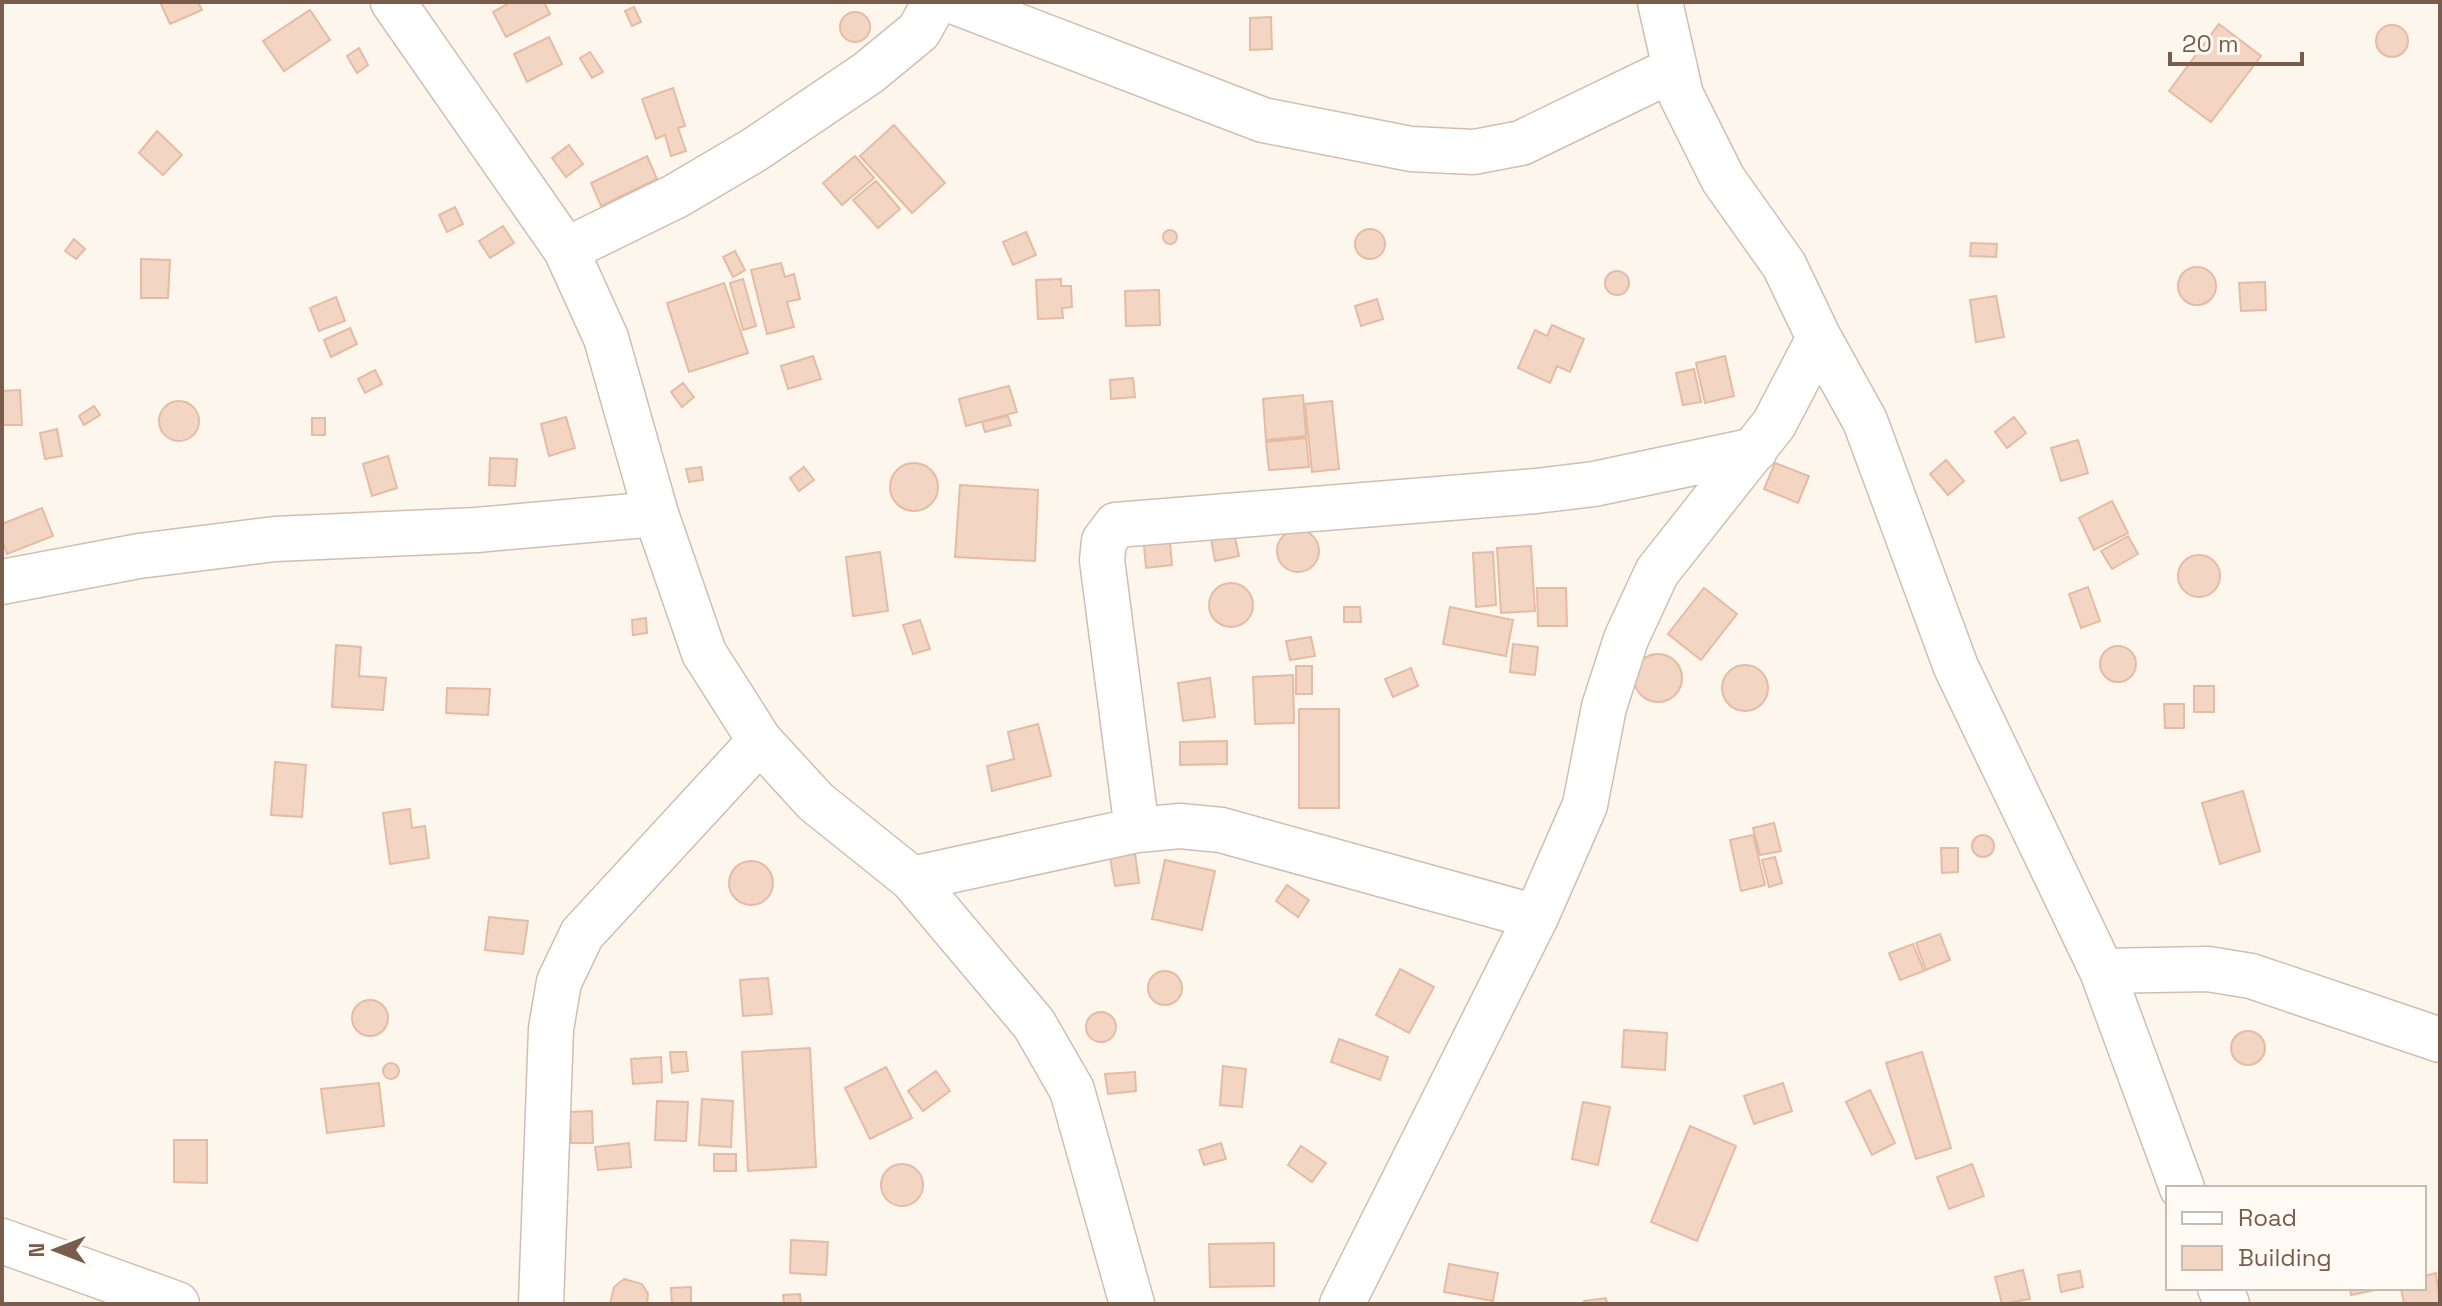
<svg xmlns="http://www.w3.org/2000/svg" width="2442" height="1306" font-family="'Space Grotesk',sans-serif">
<rect width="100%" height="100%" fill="#fdf6ec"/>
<path fill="#f3d5c3" stroke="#e6bba3" stroke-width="2" d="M160,2H198L202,10L170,24Z
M511,2H544L550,14L506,37L493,12Z
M634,7L641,22L632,26L625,11Z
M310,10L330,40L284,71L263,41Z
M840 27a15 15 0 1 1 30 0a15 15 0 1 1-30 0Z
M1271,17L1272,49L1250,50V18Z
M2219,24L2261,56L2211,122L2169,91Z
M2376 41a16 16 0 1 1 32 0a16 16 0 1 1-32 0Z
M549,37L562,64L527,82L514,54Z
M359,48L368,65L357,73L347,56Z
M590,52L603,72L592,78L580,58Z
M673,88L685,126L678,128L686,151L671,156L665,135L656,139L642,99Z
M894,125L945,183L912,213L860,156Z
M157,131L182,155L163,175L139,153Z
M569,145L583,164L566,177L552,158Z
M647,156L657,179L601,206L591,183Z
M855,156L874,178L842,205L823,183Z
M876,181L900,209L878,228L853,200Z
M455,207L463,224L447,232L439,215Z
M503,226L514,243L490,258L479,241Z
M1355 244a15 15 0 1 1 30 0a15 15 0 1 1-30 0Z
M1163 237a7 7 0 1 1 14 0a7 7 0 1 1-14 0Z
M1026,232L1036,255L1013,265L1003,242Z
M74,239L85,249L76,259L65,251Z
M1971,243L1997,244L1996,257L1970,256Z
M735,251L745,270L733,277L723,257Z
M141,259L170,260L168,298H141Z
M781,263L785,277L794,274L800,299L787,302L794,327L767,334L751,270Z
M2178 286a19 19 0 1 1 38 0a19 19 0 1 1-38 0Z
M1605 283a12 12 0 1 1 24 0a12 12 0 1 1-24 0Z
M743,279L756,326L743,330L730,283Z
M1061,279V286H1071L1072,307L1062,308L1063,318L1038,319L1036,280Z
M2265,282L2266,310L2241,311L2239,283Z
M724,283L748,353L689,372L667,303Z
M1159,290L1160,325L1126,326L1125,291Z
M1996,296L2004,337L1976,342L1970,300Z
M336,297L345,321L319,331L310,308Z
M1377,299L1383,319L1361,326L1355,306Z
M1552,325L1584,339L1570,372L1557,366L1550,383L1518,368L1535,330L1547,336Z
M350,328L357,344L331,357L324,340Z
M813,356L821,379L788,389L781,366Z
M1725,356L1734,396L1705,403L1696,363Z
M1694,369L1701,402L1683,405L1676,373Z
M375,370L382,384L365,393L358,379Z
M1133,378L1135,397L1111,399L1110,380Z
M683,383L694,397L682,407L671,392Z
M1009,386L1017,412L966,426L959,399Z
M20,390L22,425H2V391Z
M1303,395L1306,436L1266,440L1263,399Z
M159 421a20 20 0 1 1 40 0a20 20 0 1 1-40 0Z
M1332,401L1339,469L1312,472L1305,404Z
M94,406L100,415L84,425L79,416Z
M1008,416L1011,425L985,432L982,422Z
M566,417L575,448L549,456L541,424Z
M2014,417L2026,433L2007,448L1995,432Z
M312,418H325V435H312Z
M57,429L62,456L45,459L40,433Z
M1306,438L1309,467L1269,470L1266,442Z
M2078,440L2088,473L2061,481L2051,448Z
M388,456L397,488L372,496L363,464Z
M490,458L517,459L515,486L489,485Z
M1946,460L1964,481L1948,495L1930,474Z
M890 487a24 24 0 1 1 48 0a24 24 0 1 1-48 0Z
M1775,463L1809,476L1798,503L1764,489Z
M701,467L703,480L689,482L686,469Z
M804,467L814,480L799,491L790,478Z
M960,485L1038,490L1035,561L955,557Z
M2112,501L2128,533L2094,550L2079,518Z
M42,508L53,536L7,554L2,540V524Z
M1233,528L1239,556L1215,561L1210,533Z
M1277 551a21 21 0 1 1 42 0a21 21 0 1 1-42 0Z
M1169,532L1172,565L1146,568L1143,535Z
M2128,536L2138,554L2112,569L2101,551Z
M1531,546L1535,611L1501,613L1497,548Z
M880,552L888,611L853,616L846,557Z
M1493,552L1496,605L1476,607L1473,553Z
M2178 576a21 21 0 1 1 42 0a21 21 0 1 1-42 0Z
M1209 605a22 22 0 1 1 44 0a22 22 0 1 1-44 0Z
M2088,587L2100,621L2081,628L2069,594Z
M1537,588H1566L1567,626H1538Z
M1704,588L1737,614L1701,660L1668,634Z
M1344,607H1360L1361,622H1344Z
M1450,607L1513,620L1506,656L1443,644Z
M646,618L647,633L633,635L632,620Z
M920,620L930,649L913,654L903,625Z
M1311,637L1315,656L1290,660L1286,641Z
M1513,644L1538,647L1535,675L1510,672Z
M336,645L361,647L359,676L386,678L383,710L332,707Z
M2100 664a18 18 0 1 1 36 0a18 18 0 1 1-36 0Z
M1634 678a24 24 0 1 1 48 0a24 24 0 1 1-48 0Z
M1722 688a23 23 0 1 1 46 0a23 23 0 1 1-46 0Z
M1296,666H1312V694H1296Z
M1411,668L1418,686L1393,697L1385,679Z
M1293,675L1294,723L1255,724L1253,677Z
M1210,678L1215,717L1183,721L1178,683Z
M2194,686H2214V712H2194Z
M447,688L490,689L488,715L446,713Z
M2164,704H2184V728H2165Z
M1299,709H1339V808H1299Z
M1038,724L1051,776L992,791L987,766L1014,759L1008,732Z
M1227,741V764L1180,765V742Z
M275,762L306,765L302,817L271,815Z
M2243,791L2260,851L2220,864L2202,803Z
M410,809L412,828L425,826L429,858L390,864L383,813Z
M1774,823L1781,851L1760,855L1753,828Z
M1753,835L1765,885L1741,891L1730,840Z
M1972 846a11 11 0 1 1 22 0a11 11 0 1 1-22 0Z
M1941,848H1958V872L1942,873Z
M1135,853L1139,883L1115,886L1110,857Z
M1775,857L1782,883L1769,887L1762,860Z
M1165,860L1215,871L1202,930L1152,919Z
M729 883a22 22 0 1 1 44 0a22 22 0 1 1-44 0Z
M1287,885L1309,900L1298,917L1276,901Z
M489,917L528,921L523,954L485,950Z
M1940,934L1950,960L1926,970L1916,943Z
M1913,944L1924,971L1900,980L1889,953Z
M1400,969L1434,987L1409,1033L1376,1015Z
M1148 988a17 17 0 1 1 34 0a17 17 0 1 1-34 0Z
M768,978L772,1014L743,1016L740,980Z
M352 1018a18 18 0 1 1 36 0a18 18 0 1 1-36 0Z
M1086 1027a15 15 0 1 1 30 0a15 15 0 1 1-30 0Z
M1624,1030L1667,1033L1665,1070L1622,1067Z
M2231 1048a17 17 0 1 1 34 0a17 17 0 1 1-34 0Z
M1339,1039L1388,1057L1380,1080L1331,1062Z
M810,1048L816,1167L748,1171L742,1052Z
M670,1052H686L688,1071L672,1073Z
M1922,1052L1951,1148L1916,1159L1886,1063Z
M661,1057L662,1082L633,1084L631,1059Z
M383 1071a8 8 0 1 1 16 0a8 8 0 1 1-16 0Z
M1223,1066L1246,1069L1242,1107L1220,1105Z
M886,1067L912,1118L870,1139L845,1088Z
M936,1071L950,1091L923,1111L908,1091Z
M1135,1072L1136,1091L1108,1094L1105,1074Z
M379,1083L384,1126L327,1133L321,1089Z
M1783,1083L1792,1111L1754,1124L1744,1096Z
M1870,1090L1895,1143L1872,1155L1846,1102Z
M702,1099L733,1101L731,1147L699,1145Z
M657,1101L688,1102L686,1141L655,1140Z
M1583,1102L1610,1107L1598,1165L1572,1159Z
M592,1111L593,1143H571L570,1112Z
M1690,1126L1736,1146L1697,1241L1651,1222Z
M174,1140H207V1183L174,1182Z
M629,1143L631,1167L598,1170L595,1147Z
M1221,1143L1226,1159L1204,1165L1199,1150Z
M1301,1146L1326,1163L1312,1182L1288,1165Z
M714,1154H736V1171H714Z
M881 1185a21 21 0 1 1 42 0a21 21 0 1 1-42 0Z
M1972,1164L1984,1196L1949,1209L1937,1177Z
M791,1240L828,1242L826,1275L790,1273Z
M1274,1243V1286L1210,1287L1209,1244Z
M1449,1264L1498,1273L1493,1301L1444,1292Z
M2023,1270L2030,1299L2002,1304L1995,1277Z
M2080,1271L2083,1287L2061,1292L2058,1275Z
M2436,1273L2440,1304H2404L2401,1288H2424V1276Z
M624,1279L642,1284L648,1294L647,1304H610L614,1287Z
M691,1287V1304H672L671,1288Z
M2350,1288H2385L2351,1295Z
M800,1294L801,1304H784L783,1295Z
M1606,1298L1607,1304H1585L1584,1301Z"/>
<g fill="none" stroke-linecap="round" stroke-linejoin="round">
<defs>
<path id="minor" d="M393,2L566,250L606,338L656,514L704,653L760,741L816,802L912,879L1034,1024L1072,1090L1132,1304
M955,2L1263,120L1411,149L1474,152L1521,143L1674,69
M1660,2L1681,95L1723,179L1784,265L1819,338L1865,421L1956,667L2102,971L2182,1188
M566,250L676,196L754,150L868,73L919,31L935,2
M2,582L139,556L275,539L476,530L656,514
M1137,830L1102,560L1104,541L1116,525L1536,491L1594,484L1755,450
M912,879L1137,830L1180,826L1221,830L1536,917
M2102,971L2208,969L2251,976L2440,1040
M2,1241L177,1304
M2220,1288L2227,1304
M541,1304L551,1029L559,982L582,934L760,741
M1342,1304L1536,917L1585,805L1604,707L1626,639L1657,572L1774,424L1819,338"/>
</defs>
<use href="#minor" stroke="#d1beb0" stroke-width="47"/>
<use href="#minor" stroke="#fff" stroke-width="44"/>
</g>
<rect width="2442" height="1306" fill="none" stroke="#7a5c4d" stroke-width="8"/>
<rect x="2166" y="1186" width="260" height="104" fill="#fffaf3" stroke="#cabbb1" stroke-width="2"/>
<rect x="2182" y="1212" width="40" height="12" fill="#ffffff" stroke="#cabbb1" stroke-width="2"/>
<text x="2238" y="1226" font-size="24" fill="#7a5c4d">Road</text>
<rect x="2182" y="1246" width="40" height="24" fill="#f3d5c3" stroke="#cabbb1" stroke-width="2"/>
<text x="2238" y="1266" font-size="24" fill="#7a5c4d">Building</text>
<g transform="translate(56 1250) rotate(270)" stroke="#fffaf3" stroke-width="6" paint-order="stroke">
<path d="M0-6L14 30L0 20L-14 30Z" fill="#7a5c4d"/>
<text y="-12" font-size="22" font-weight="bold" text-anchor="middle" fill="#7a5c4d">N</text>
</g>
<path d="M2170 52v12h132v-12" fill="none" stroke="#7a5c4d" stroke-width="4"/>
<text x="2182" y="52" font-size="24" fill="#7a5c4d" stroke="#fffaf3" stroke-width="6" paint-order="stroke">20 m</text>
</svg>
